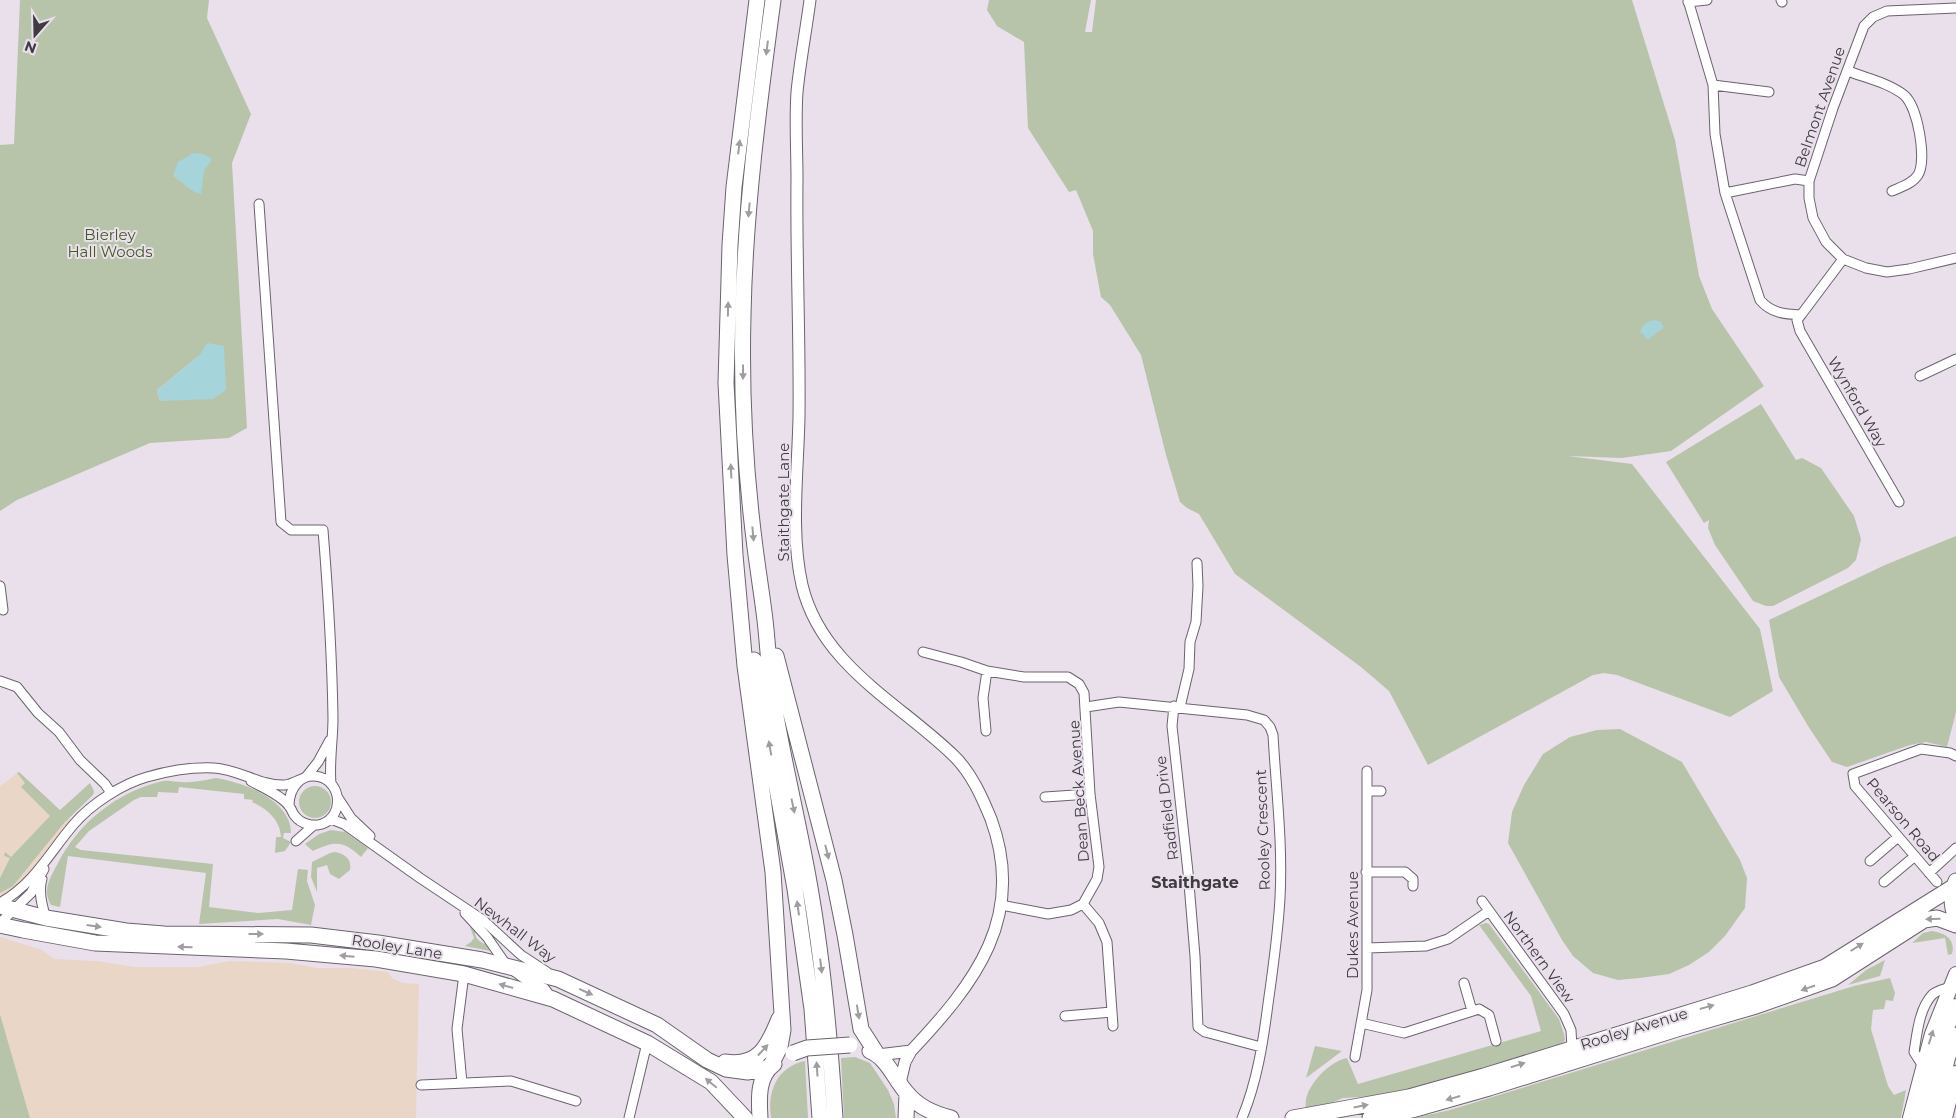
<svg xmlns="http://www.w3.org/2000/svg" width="1956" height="1118" font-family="Montserrat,sans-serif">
<rect width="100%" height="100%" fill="#e9e0ec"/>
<path fill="#ead6c7" d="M19,772L74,824L48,860L0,903V786Z
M0,937L42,950L54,959L97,961L134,967H198L230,961L290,963L316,968H351L388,972L392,978L403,983L419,984L416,1118H30L0,1014Z"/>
<path fill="#b8c4aa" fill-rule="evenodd" d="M20,0H209L207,18L251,114L232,163L247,428L229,438L150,443L17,500L0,511V145L14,144ZM200,355L160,401L157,390Z
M989,0H1091L1085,32H1092L1096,0H1632L1675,140L1699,276L1712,309L1764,386L1671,451L1622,458L1568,456L1632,464L1760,629L1773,691L1730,717L1617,675L1604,673L1593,675L1428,765L1389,691L1361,667L1235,574L1199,514L1187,508L1180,502L1166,455L1141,355L1110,305L1101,297L1093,254V231L1076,190L1069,192L1028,128L1024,42L997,26L987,10Z
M1761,404L1796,460L1802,458L1821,468L1854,516L1861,539L1856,560L1848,568L1773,606H1766L1753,601L1715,545L1708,528L1709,520L1704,523L1666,462Z
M1956,536V712L1947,747L1926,742L1910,745L1847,767L1832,762L1808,726L1779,677L1769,620L1885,565Z
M1620,729L1682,762L1740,860L1747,878L1745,908L1725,936L1709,952L1689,965L1669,974L1640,978L1618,980L1593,973L1573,956L1562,940L1508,843L1512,812L1524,785L1543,754L1570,737L1597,730Z
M19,772L60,810L90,783L94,791L93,795L64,823L13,886L0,893V878L10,858L4,856L5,852L11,857L50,816L21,787L25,783L17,773Z
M216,778C243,782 291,800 291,833H284L283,838L291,842L285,851L275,853L276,837H281C280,819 267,809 252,802L253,800L244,799V794L179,787L178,793L158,792L157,797H141L134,800L89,831L75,847L81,850L213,864L209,907L258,913L292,910L298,869L308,870L307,881L315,905L311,925L278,919L199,924L206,873L68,856L60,907L51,905C42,890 50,878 57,865C78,823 116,792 163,781C169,780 175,782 182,782C193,783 205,780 216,778Z
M299 802a16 16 0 1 1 32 0a16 16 0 1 1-32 0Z
M331,830L345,832L368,848L361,857C343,840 334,841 313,851L305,844L319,834Z
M335,852C345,854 352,859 350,870L339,879L330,874L327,865L317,868V892L311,877L312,862L330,853Z
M1486,923L1489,924L1559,1019L1564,1034L1565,1040L1562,1043L1442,1081L1376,1096L1343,1098L1324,1106L1306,1108C1302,1089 1329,1061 1347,1058L1358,1084L1541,1031L1531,996L1479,925Z
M470,927L475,931C475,939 479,942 486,944L490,951L465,946L471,942L474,938Z
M1932,931C1945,933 1956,939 1952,954L1948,955L1945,938L1912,943L1923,933Z
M1885,960L1880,976L1848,985L1866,970Z
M1890,978L1895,993L1893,1001L1886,1000L1884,1009L1873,1010L1871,1029L1888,1086L1894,1095L1906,1090L1901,1118H1414L1450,1110L1854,986Z
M0,1014L30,1118H0Z
M1315,1046L1342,1051L1306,1078Z
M855,1057L870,1063L888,1090L894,1104L896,1118H844L841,1058Z
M805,1061L808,1118H771C767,1091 777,1067 805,1061Z"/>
<path fill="#a5d4da" d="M194,153L203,154L212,159L204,171L201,194C190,192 183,182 173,176L178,162Z
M1654,320L1661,322L1664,327L1649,339L1646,338L1642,333H1640C1642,325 1646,322 1654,320Z
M207,343L224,346L226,390L213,399L160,401L157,390L200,355Z"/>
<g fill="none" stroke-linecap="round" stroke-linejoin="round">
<defs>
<path id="street" d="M1688,0L1713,85L1715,134L1725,193
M1781,0L1782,2
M1688,2L1707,0
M1956,8L1887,11L1873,17L1864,26L1833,108L1809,181V198L1813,218L1826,242L1843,259L1866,268L1887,272L1909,269L1956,258
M1848,71C1866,78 1889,83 1904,95C1918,107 1927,160 1918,175C1912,184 1901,187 1892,191
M1713,85L1769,92
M1809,181L1795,179L1725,193L1760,300C1771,313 1784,314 1801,315L1843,259
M259,204L281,522L291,530H323C328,592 332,655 333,718C333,740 329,762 331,784
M1801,315L1797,320L1800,331L1899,502
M1920,376L1956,359
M0,586L3,610
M923,652L961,662L987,671L1024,677H1068L1079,684L1084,693L1090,794L1099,867L1097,879L1083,904L1071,910L1048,914L1001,905
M0,681L17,687L38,713L59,732L80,760L105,784L111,793
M1174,706L1172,726L1188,872L1195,956L1198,1027L1205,1032L1261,1047
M1086,707L1119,702L1247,715L1264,720L1270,727L1273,735C1276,789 1283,844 1280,898C1278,934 1273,969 1268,1004C1263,1043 1257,1082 1242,1118
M1180,707L1189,669L1190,642L1196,622L1198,586L1197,563
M986,731L983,698L987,671
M306,777L318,762L330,740
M251,781C263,788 281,795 289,806C292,809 292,813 295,816C301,824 313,827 322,824C344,816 342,783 320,777C300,772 289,789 289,806
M1367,791H1381
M1045,797L1090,794
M338,798L351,818L370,836
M331,819L344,824L420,878L483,920L521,955L547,972
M296,841L314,825
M1870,861L1898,837
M1366,872H1405L1413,879V886
M1929,873L1956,848
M42,879C38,892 42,906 46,918
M1884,882L1915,856
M1937,882L1855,786L1853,774L1921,749L1950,753L1956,756
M1482,901L1564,1014L1571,1030L1572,1048
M0,903C35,883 49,853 74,824C91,804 122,784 147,777C168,771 192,767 214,768C238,769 260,786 284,785C290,785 296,781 302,779
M1083,904L1099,923L1107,942L1112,1012
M465,913L487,937L507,966L526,980L544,988L551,997
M0,923L31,893L44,869
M1367,948L1426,946L1448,939L1489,911
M1464,983L1472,1011
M1065,1016L1112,1012L1113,1026
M1361,1023L1404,1033L1479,1009L1489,1015L1496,1041
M1355,1057L1367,990V771
M1923,1066L1914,1052C1917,1034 1919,1009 1932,995C1937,990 1944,989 1951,987
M462,1083L457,1029L464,974
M421,1085L511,1081L576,1101
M629,1118L647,1043"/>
<path id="secondary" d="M810,0C806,31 800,61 797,92C795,121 797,150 797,179C796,258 800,338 799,417C798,471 790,532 802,585C821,665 898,702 953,755C971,772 982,797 991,819C1027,917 975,983 911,1051L905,1062L900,1083
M878,1055L911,1051"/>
<path id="primary" d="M1910,1118L1932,1034L1956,974
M1922,1118L1937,1053L1956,1006
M1933,1118L1948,1058L1956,1035
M1945,1118L1956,1073"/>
<path id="highway" d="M757,0L734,187L730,245L726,383L735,555L745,666L773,872L783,1030L780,1047L771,1065
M773,0C759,104 745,210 743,315C741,392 745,470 755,547C758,571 762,595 765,620C768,646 769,673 773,699C783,760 798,820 809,882C823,960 830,1039 835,1118
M776,656L834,880L845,935L861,1029L877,1054
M754,660L795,889L812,1009L820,1118
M1956,881C1951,893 1951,906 1956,918
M0,906L46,918L126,931L164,934L311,935L378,943L482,960L558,979L657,1025L707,1060L726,1069L748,1072L769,1067
M0,925L23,930L95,943L286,951L376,959L464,974L553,999L647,1043L711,1082L745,1118
M870,1051C887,1058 894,1078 906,1092C917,1106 934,1114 951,1118
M725,1062C759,1067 768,1046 779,1019
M760,1118C759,1100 757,1076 774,1064
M906,1118L907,1094
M1293,1118L1409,1097L1484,1076L1752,993L1825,967L1953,887
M1370,1118L1412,1110L1489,1088L1677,1029L1756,1006L1832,979L1924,920L1937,918L1956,925"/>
</defs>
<use href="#street" stroke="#6b636e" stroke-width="11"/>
<use href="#secondary" stroke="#6b636e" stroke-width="13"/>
<use href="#primary" stroke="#6b636e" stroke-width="16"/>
<use href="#highway" stroke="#6b636e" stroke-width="17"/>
<use href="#street" stroke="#fff" stroke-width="9"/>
<use href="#secondary" stroke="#fff" stroke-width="11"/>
<use href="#primary" stroke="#fff" stroke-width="14"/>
<use href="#highway" stroke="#fff" stroke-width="15"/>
<defs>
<path id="highway-bridge" d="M793,1053L807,1048L850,1045"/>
</defs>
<use href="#highway-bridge" stroke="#6b636e" stroke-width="17" stroke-linecap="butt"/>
<use href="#highway-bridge" stroke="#fff" stroke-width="15"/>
</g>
<defs><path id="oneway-solid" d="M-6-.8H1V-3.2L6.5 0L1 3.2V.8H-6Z" transform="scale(1.25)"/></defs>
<g fill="#9f9da0">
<use href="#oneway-solid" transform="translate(767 48) rotate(97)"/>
<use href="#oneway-solid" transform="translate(739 147) rotate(-83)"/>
<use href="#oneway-solid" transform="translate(749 210) rotate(95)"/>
<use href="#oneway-solid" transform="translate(728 309) rotate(-89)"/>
<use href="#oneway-solid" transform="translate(743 372) rotate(90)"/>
<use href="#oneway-solid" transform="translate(731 471) rotate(-93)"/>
<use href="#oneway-solid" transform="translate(753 534) rotate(85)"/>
<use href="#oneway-solid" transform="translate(770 748) rotate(-100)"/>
<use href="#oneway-solid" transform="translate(793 806) rotate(78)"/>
<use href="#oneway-solid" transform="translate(827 852) rotate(76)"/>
<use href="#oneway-solid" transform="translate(798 908) rotate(-98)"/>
<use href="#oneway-solid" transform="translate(1933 919) rotate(178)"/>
<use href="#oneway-solid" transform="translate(94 926) rotate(8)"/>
<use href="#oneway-solid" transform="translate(256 934)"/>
<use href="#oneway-solid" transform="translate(185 947) rotate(-178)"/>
<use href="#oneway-solid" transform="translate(1857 947) rotate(-32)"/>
<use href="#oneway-solid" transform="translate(347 956) rotate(-175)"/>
<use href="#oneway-solid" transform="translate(821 966) rotate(83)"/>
<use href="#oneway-solid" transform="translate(506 986) rotate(-164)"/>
<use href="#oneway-solid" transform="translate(1808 988) rotate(161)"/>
<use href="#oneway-solid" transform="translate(586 992) rotate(24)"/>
<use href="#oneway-solid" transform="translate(1707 1007) rotate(-16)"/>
<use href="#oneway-solid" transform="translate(858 1012) rotate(81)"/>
<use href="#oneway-solid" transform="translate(1931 1037) rotate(-73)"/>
<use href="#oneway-solid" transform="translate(763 1050) rotate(-47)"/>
<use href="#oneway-solid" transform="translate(1518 1065) rotate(-17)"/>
<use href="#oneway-solid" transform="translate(817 1069) rotate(-94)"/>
<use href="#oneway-solid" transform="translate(711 1083) rotate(-140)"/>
<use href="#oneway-solid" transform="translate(1453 1098) rotate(164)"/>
<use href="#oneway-solid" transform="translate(1361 1106) rotate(-11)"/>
</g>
<g text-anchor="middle" stroke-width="4" stroke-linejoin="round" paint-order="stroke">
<g font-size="15" fill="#3f3b40" stroke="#e9e0ec">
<text transform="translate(1820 107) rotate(-71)" y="5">Belmont Avenue</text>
<text transform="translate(1857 402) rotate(60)" y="5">Wynford Way</text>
<text transform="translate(784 502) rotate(-90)" y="5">Staithgate Lane</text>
<text transform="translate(1079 791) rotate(-94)" y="5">Dean Beck Avenue</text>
<text transform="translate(1167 808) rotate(-97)" y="5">Radfield Drive</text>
<text transform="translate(1903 820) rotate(50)" y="5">Pearson Road</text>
<text transform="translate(1263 830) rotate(-92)" y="5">Rooley Crescent</text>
<text transform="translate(1353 925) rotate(-90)" y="5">Dukes Avenue</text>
<text transform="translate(515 930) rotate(37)" y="5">Newhall Way</text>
<text transform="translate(397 947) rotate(9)" y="5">Rooley Lane</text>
<text transform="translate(1539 957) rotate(54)" y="5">Northern View</text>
<text transform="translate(1634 1029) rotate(-17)" y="5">Rooley Avenue</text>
</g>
<g font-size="15" fill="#465a25" stroke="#e9e0ec">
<text x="110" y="240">Bierley<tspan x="110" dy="17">Hall Woods</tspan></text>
</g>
<g font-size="16" font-weight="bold" fill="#3f3b40" stroke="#e9e0ec">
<text x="1195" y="888">Staithgate</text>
</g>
</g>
<g transform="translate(35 35) rotate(200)" stroke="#e9e0ec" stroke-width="4" paint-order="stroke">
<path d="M0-4L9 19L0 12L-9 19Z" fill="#3f3b40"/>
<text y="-8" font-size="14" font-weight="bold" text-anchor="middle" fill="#3f3b40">N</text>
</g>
</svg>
